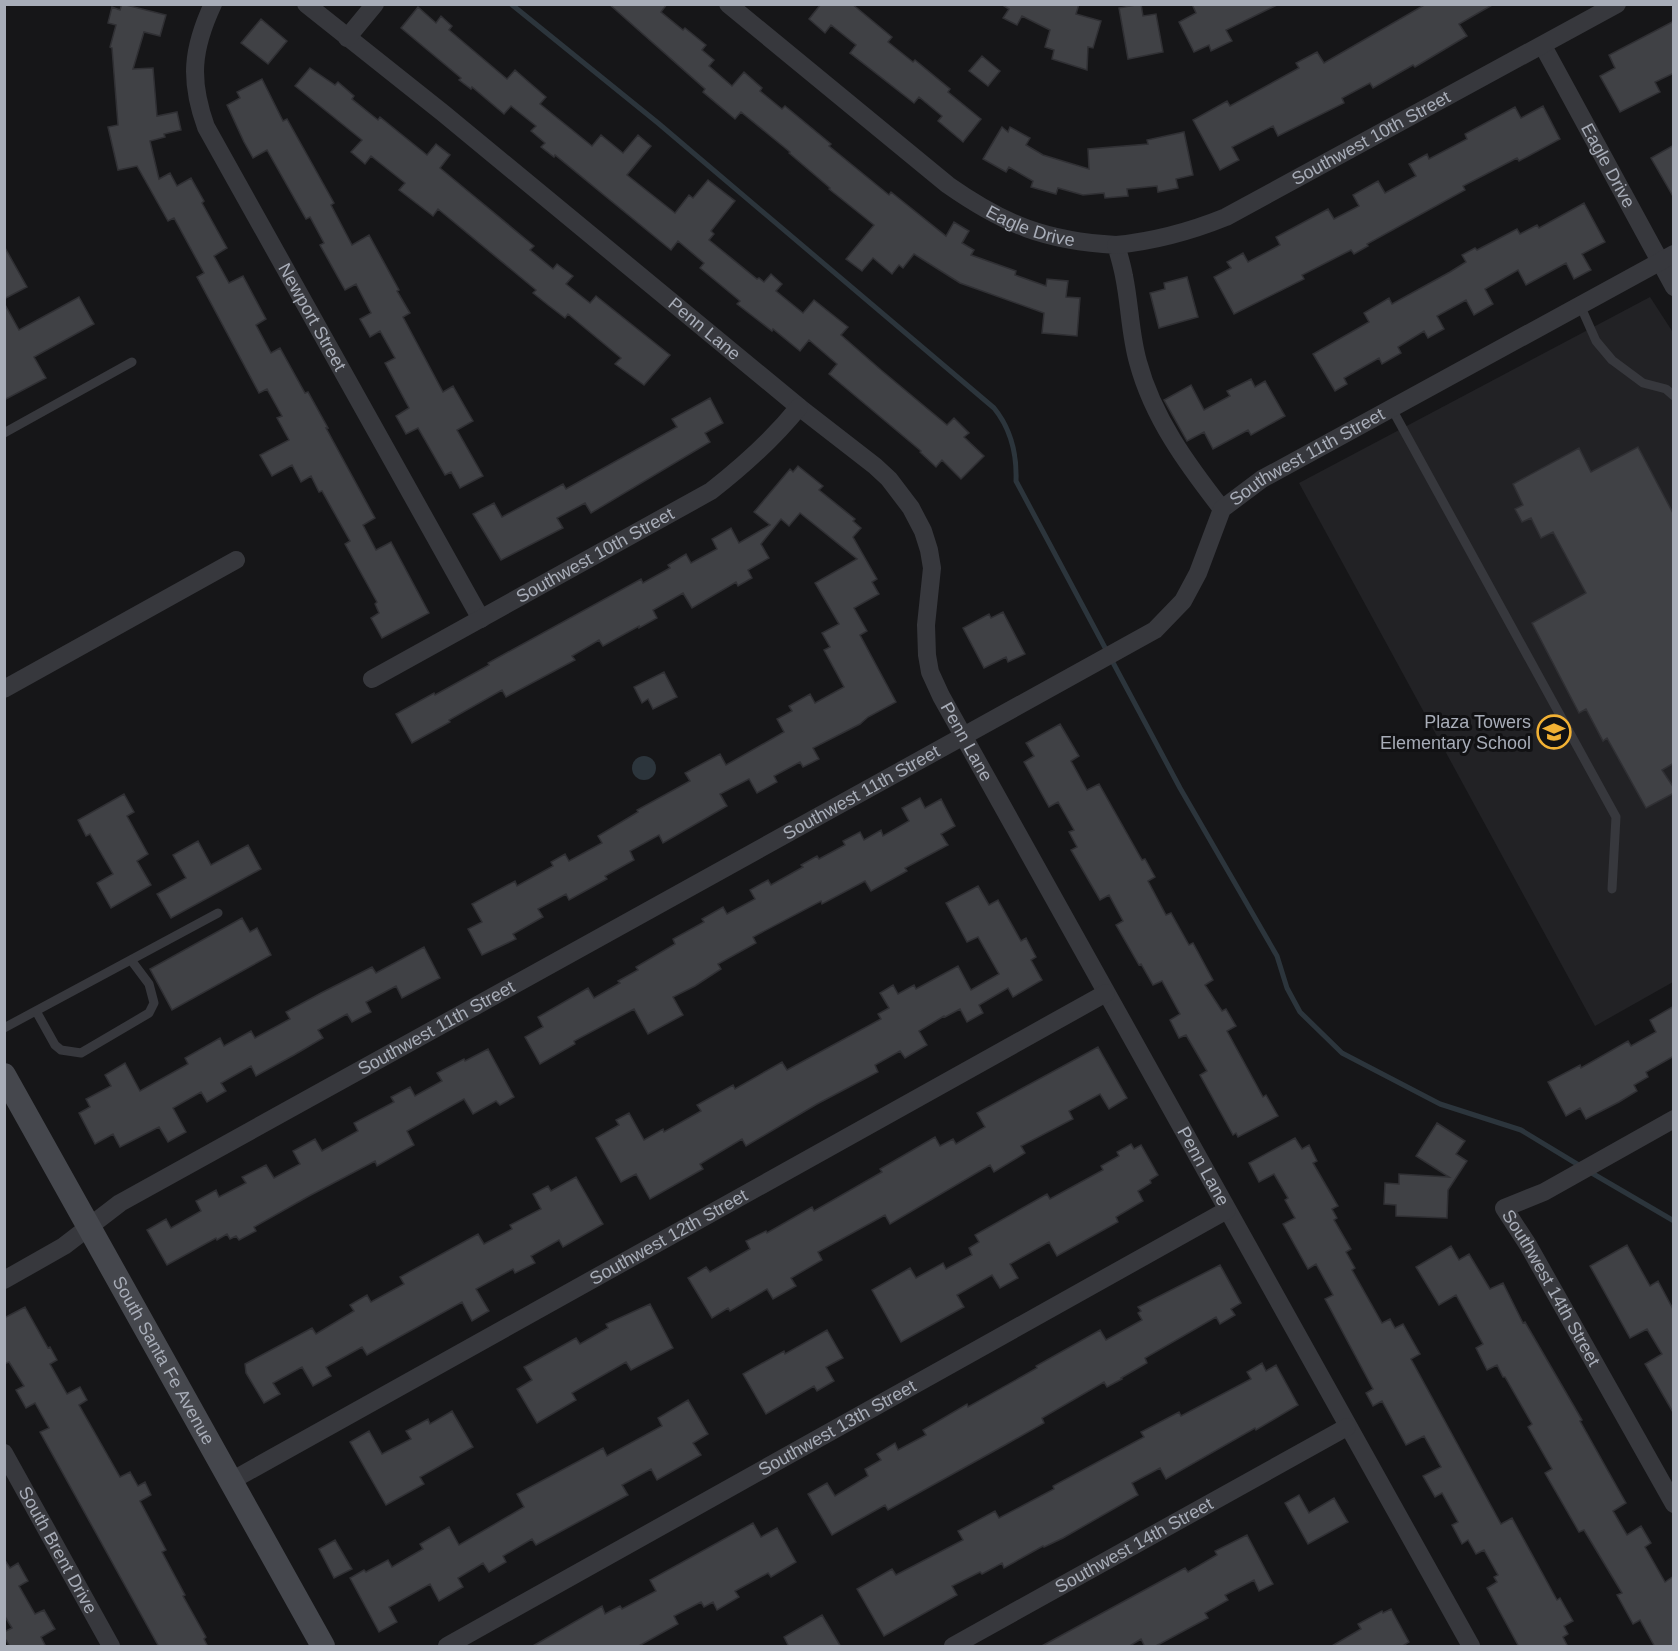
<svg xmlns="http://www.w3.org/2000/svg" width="1678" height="1651" font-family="Arial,sans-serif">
<rect width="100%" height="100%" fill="#161618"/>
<path fill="#222225" d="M1650,297L1674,334L1673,982L1595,1026L1299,483Z"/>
<path fill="#2c353c" d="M632 768a12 12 0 1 1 24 0a12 12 0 1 1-24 0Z"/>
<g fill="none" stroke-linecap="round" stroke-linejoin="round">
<path stroke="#2c353c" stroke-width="5" d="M511,4L658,123L994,408C1011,429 1017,454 1016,481L1180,788L1277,956L1287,988L1300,1012L1342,1053L1440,1104L1521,1130L1582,1167
M1590,1172L1674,1221"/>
</g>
<path fill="#404145" stroke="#303034" stroke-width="1.5" d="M122,4L166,15L160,36L144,32L133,69L153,68L157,116L177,112L181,130L164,134L165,137L150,141L159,179L170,173L177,186L191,178L204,201L202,203L227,248L214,256L229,283L243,276L266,319L256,325L271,353L280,348L305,393L308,392L328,428H326L375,518L363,525L376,550L391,542L429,613L382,638L371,618L379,613L375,604L377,602L345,544L350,541L322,491L319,492L311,476L301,482L292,465L272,476L260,455L289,440L277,418L282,416L267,389L259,393L197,277L204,273L174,218L168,221L137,166L118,170L108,127L118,125L112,48L110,47L116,25L108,23L112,7L120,10Z
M609,4H667L661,12L683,30L685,28L706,45L702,50L714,60L709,66L732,86L744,72L762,88L760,91L782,109L785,106L831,144L829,146L889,195L891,192L946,236L954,222L969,231L962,243L974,250L971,255L1016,271L1015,275L1046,286L1047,279L1068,281L1066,297L1080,298L1077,336L1042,333L1044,313L960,283L914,254L903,268L899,265L892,274L873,258L862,271L846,259L874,225L829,189L830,188L789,153L790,152L741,112L735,119L703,92L705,89Z
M821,4H852L892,37L888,42L913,62L915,60L950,89L948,92L981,119L963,142L938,121L942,116L919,97L914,103L850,53L856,45L831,25L825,33L809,19Z
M1001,4H1079L1076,14L1101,21L1093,48L1088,47L1087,70L1052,59L1054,50L1045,47L1050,30L1022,16L1017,25L1003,18L1009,9Z
M1141,4L1143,16L1156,14L1163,52L1128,59L1119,8Z
M1192,4H1279L1226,30L1232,41L1211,51L1209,45L1194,52L1179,22L1196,13Z
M1426,4H1494L1459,24L1467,36L1415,67L1413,65L1373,88L1370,83L1342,98L1344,103L1278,136L1273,126L1232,147L1239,160L1220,170L1193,120L1227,101L1230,106L1299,68L1296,63L1317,52L1324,63Z
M418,7L436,23L441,16L452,26L449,30L507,79L515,70L546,97L540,104L592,146L601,135L623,153L638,135L651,146L627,175L675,213L689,195L693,198L708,180L735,201L711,231L714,234L709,240L757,279L759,278L764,282L771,274L782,284L776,291L803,313L814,300L848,327L841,335L881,370L947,425L954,418L969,433L964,437L984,456L961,479L942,460L936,467L920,452L921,451L829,374L837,364L809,340L800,351L773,329L772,331L737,304L740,301L700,268L704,263L678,241L671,250L555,155L554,157L541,147L545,143L531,131L536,126L511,106L504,114L472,87L471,89L459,80L461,78L401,28Z
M261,19L287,41L268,64L241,43Z
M1674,21V73L1655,82L1660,92L1620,112L1600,76L1615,68L1609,55Z
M982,56L1000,71L988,86L969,71Z
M310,68L335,85L338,82L354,96L352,99L378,120L380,117L427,155L436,144L450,155L440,168L534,246L530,250L553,269L557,264L573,276L566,284L590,303L596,296L670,355L644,385L615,364L621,358L568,314L565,318L548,305L533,293L536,290L438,209L433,216L399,190L405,183L371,156L365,164L351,152L362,140L295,86Z
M262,79L283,121L287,119L334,203L331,205L352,245L369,235L399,290L397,291L410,313L403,317L443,392L453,386L473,421L457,430L483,476L460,488L451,472L445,475L418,428L406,434L396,416L409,408L385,363L395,358L380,331L370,337L360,319L371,313L356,284L345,290L320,245L324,243L310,217L306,219L267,150L253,158L244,142L227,105L240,98L237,92Z
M1543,106L1560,139L1519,161L1517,158L1463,186L1465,190L1367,244L1368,246L1354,254L1351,250L1302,275L1304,279L1234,314L1214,277L1231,268L1227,262L1243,253L1248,262L1280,245L1276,237L1328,209L1334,219L1359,206L1353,195L1378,181L1385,193L1416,176L1409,164L1427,154L1429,159L1467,139L1465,134L1515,107L1521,118Z
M1002,127L1008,132L1010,127L1030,138L1026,145L1043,155L1089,169L1088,149L1148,144L1147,140L1184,132L1193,175L1176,179L1178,188L1158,192L1157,186L1127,189L1128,196L1105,198L1104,193L1083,195L1058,188L1056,194L1031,187L1033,181L1009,167L1006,172L983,159Z
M1674,145V198L1651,158Z
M1584,203L1605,242L1582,254L1591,270L1574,279L1566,263L1526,285L1518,270L1485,289L1493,304L1474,315L1466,300L1437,316L1444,329L1428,338L1424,331L1398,347L1401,353L1382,364L1379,358L1344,378L1347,384L1335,391L1313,354L1369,322L1364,313L1389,298L1392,304L1450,272L1466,262L1462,255L1475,248L1477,250L1517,229L1520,234L1537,225L1539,228Z
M4,246L27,287L4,299Z
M1187,277L1198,317L1159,328L1150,293L1165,289L1164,283Z
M79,297L94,324L34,357L46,378L4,400V303L19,330Z
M1251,379L1255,387L1265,381L1285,416L1251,435L1248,430L1213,449L1204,432L1187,441L1164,400L1191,385L1204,410L1230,396L1227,391Z
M710,398L723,423L705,433L710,442L591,513L585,503L557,518L563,528L501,560L473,514L494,503L502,517L563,484L566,489L677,427L672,419Z
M1638,447L1674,515V763L1662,770L1674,788V793L1646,808L1607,738L1603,741L1586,709L1579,713L1532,623L1586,593L1553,532L1541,538L1531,518L1522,522L1515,509L1523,505L1513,484L1579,448L1591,472Z
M798,466L823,486L819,490L855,519L853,521L861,528L853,537L877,579L872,582L879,594L854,608L867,631L860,635L896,702L868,717L860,724L813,748L819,759L803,767L800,762L774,776L777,782L757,793L749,779L720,794L727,806L663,843L659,835L630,851L634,860L605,876L607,879L569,900L566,894L538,909L543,917L513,934L516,939L482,955L468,929L482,922L472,904L515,881L517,886L553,866L551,862L565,854L569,861L602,843L598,836L638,812L637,810L690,781L685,773L720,754L726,765L784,732L777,719L792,711L789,706L810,694L815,703L844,687L824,650L830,647L822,633L839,624L815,583L857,559L800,513L789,526L781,519L761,544L769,558L748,570L752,578L738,586L736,582L692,608L683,593L653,610L657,618L639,628V626L603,646L599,640L572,656L575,660L506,697L502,690L449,720L450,722L412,743L396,714L434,693L435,695L489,665L488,663L641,579L643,583L670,568L668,565L686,554L691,563L717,549L712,539L731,528L739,543L770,525L754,512L790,469L793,472Z
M1003,612L1025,654L1008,662L1006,657L984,668L963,628L989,614L991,618Z
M664,672L677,697L653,709L648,699L642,703L634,687Z
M1060,724L1079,756L1071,761L1087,790L1099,784L1142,860L1145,859L1155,877L1148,881L1166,915L1171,913L1189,945L1193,943L1213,980L1205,985L1222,1011L1226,1009L1236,1026L1227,1031L1263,1097L1266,1095L1278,1116L1238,1137L1236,1133L1233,1135L1200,1075L1207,1071L1186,1035L1179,1038L1170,1020L1180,1014L1162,981L1153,985L1141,964L1139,965L1116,925L1123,921L1109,895L1100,900L1071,850L1077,847L1069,832L1074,830L1058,802L1049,807L1024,762L1034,756L1026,743Z
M124,794L134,812L127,816L148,854L137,861L151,885L111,908L97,883L113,874L90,834L86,836L78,820Z
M920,798L925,808L941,799L955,826L941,834L948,845L905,868L907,871L871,891L865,881L822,904L821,901L753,937L756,943L718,964L721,969L695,986L673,997L683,1015L648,1034L634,1009L574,1041L575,1044L540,1064L525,1037L543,1027L538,1017L588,988L594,998L620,983L618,981L638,970L636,967L675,944L673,939L704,922L702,919L723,907L727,914L755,899L750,890L768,880L771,885L803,867L801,865L817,856L819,859L845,845L843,841L860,832L864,840L881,830L883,836L909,821L902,808Z
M198,841L211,865L248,845L261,869L171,918L157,894L186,878L173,855Z
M978,886L989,905L998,900L1021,941L1026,938L1036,957L1031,960L1042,980L1013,997L1008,988L979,1005L983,1013L967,1022L960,1009L945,1017L944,1016L919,1031L927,1045L905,1058L900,1051L875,1065L878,1072L817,1104L746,1146L742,1139L700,1164L703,1169L650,1199L636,1174L621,1182L596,1138L619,1125L616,1120L629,1113L644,1140L663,1129L664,1132L701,1111L697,1105L733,1085L735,1089L782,1062L787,1070L881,1019L878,1014L889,1008L880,993L893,985L898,994L914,985L916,989L958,966L971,990L999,974L978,937L967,942L946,903Z
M242,918L250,932L257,928L271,955L172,1010L150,969Z
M424,947L440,978L402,998L396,986L366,1002L371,1012L352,1022L347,1014L318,1030L323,1038L294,1055L256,1076L251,1066L221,1083L226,1091L207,1102L201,1092L173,1108L186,1132L168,1142L159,1127L120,1147L113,1134L95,1144L79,1113L90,1107L86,1099L111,1086L105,1075L125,1063L140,1091L188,1064L185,1058L220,1038L224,1046L251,1031L255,1038L290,1019L286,1012L321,993L372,967L376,973Z
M1674,1006V1056L1646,1072L1648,1077L1634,1085L1637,1091L1619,1102L1586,1119L1580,1108L1566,1116L1548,1082L1580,1065L1581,1068L1628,1041L1631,1046L1656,1032L1650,1020Z
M1098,1047L1127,1098L1109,1109L1100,1094L1069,1111L1073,1119L1021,1146L1025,1153L994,1172L990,1165L890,1224L885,1215L818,1252L822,1260L791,1278L796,1286L773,1299L767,1289L730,1311L728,1308L712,1318L688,1278L706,1267L710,1272L750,1249L746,1241L766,1231L767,1233L812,1207L814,1211L882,1172L880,1169L935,1137L940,1146L953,1139L956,1144L985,1127L977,1113Z
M488,1049L514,1097L500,1105L496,1101L473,1114L464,1099L407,1131L414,1145L377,1166L375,1161L309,1196L254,1227L256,1231L239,1240L236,1236L230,1239L227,1234L217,1240L216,1238L167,1265L147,1230L166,1219L171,1228L201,1211L196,1201L216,1190L219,1197L246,1183L242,1177L266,1165L274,1178L300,1164L293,1151L315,1139L322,1151L358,1131L354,1123L394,1102L391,1097L410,1087L415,1096L442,1081L437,1073L464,1059L465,1061Z
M1437,1123L1465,1141L1456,1154L1467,1161L1448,1190L1447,1218L1396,1216V1205L1384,1204L1385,1183L1399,1184V1174L1449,1177L1416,1156Z
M1295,1138L1302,1149L1309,1145L1317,1161L1313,1163L1338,1206L1332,1209L1337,1218L1334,1220L1351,1249L1346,1252L1355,1268L1352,1270L1382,1323L1390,1319L1395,1328L1403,1324L1420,1354L1411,1359L1501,1524L1512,1518L1557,1600L1560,1598L1573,1621L1564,1626L1568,1634L1563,1637L1568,1647H1519L1487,1588L1497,1582L1494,1577L1498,1575L1484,1550L1476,1554L1468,1540L1462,1544L1452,1525L1458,1522L1442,1493L1435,1497L1423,1476L1441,1467L1424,1436L1406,1445L1382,1401L1373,1406L1366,1393L1373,1389L1325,1299L1333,1295L1316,1264L1308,1269L1283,1224L1295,1218L1285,1200L1288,1198L1274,1174L1259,1182L1249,1163Z
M1131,1144L1134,1149L1141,1145L1158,1175L1150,1180L1151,1183L1138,1191L1143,1201L1116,1217L1118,1222L1057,1256L1049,1242L1010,1264L1018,1278L1000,1288L992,1275L957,1295L964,1307L901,1342L872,1290L910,1268L916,1278L943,1263L946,1269L972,1255L969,1248L979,1242L975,1235L1047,1194L1050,1199L1103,1170L1101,1166L1119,1156L1117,1152Z
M576,1177L603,1224L563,1247L559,1240L531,1256L535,1263L515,1273L513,1269L476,1289L489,1311L472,1321L462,1302L367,1355L362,1347L326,1367L331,1376L313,1386L302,1367L273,1383L280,1394L264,1403L246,1373L245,1364L312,1328L316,1334L354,1311L350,1305L367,1295L371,1302L404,1284L400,1277L478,1234L484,1244L512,1229L510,1225L541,1209L533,1194L548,1186L551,1191Z
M1627,1245L1650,1286L1658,1281L1674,1311V1414L1645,1364L1662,1354L1647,1329L1630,1338L1590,1266Z
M1451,1246L1459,1260L1469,1254L1490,1289L1503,1283L1523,1323L1525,1322L1582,1420L1580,1421L1626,1503L1613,1511L1627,1535L1641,1526L1651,1543L1645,1547L1665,1582L1674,1576V1647H1655L1640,1620L1633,1624L1617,1595L1622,1593L1584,1530L1579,1532L1545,1473L1552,1469L1528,1427L1532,1424L1505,1377H1503L1497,1365L1487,1370L1476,1348L1483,1344L1456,1295L1439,1305L1416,1267Z
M1220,1265L1241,1303L1231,1309L1235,1315L1220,1324L1216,1317L1145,1358L1147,1363L1121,1378L1122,1379L1107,1387L1104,1382L1042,1418L1044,1423L1005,1445L888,1510L885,1505L832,1535L808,1494L827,1483L835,1496L868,1476L865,1469L881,1460L877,1454L895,1443L898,1450L926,1435L923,1430L967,1404L968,1407L1037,1368L1036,1366L1100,1330L1106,1340L1142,1320L1138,1313L1141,1311L1138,1307Z
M650,1304L673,1348L631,1370L626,1362L572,1393L576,1400L537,1423L517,1389L532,1380L524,1367L576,1338L580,1344L608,1328L606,1324Z
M25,1307L48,1348L50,1347L57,1360L50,1364L67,1394L80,1387L87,1400L79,1405L120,1477L130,1472L138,1486L145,1482L151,1495L140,1501L166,1550L162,1552L185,1595L183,1596L206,1637L204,1639L208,1647H159L40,1432L49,1428L35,1403L26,1408L16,1390L24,1386L9,1362L4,1364V1318Z
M827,1330L843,1358L826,1367L834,1381L817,1391L814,1386L766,1414L743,1374L784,1351L785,1354Z
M1262,1363L1266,1371L1276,1365L1298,1405L1256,1430L1255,1428L1166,1479L1160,1468L1132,1483L1138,1495L1063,1538L1044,1547L1043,1546L1004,1568L1002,1563L982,1574L980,1572L952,1586L957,1595L884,1636L857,1589L892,1569L896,1575L963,1540L958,1531L995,1511L999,1518L1054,1489L1053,1486L1144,1437L1141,1432L1179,1412L1181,1416L1251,1379L1247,1372Z
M688,1400L708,1434L693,1443L701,1455L657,1480L651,1469L622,1485L628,1495L536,1545L532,1539L503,1556L506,1562L489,1572L483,1563L458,1578L463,1587L439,1601L430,1584L389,1607L397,1622L379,1632L350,1578L364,1570L366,1572L388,1560L392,1567L423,1549L420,1544L449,1527L459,1545L524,1507L517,1494L603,1448L607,1456L662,1426L658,1418Z
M452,1411L473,1447L420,1477L424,1484L386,1505L350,1442L369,1431L382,1454L411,1439L406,1431L428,1419L430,1424Z
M1299,1495L1309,1513L1334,1498L1348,1522L1308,1544L1285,1503Z
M753,1523L761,1537L777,1528L796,1562L771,1577L768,1573L735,1591L739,1597L717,1610L713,1602L704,1607L701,1602L674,1616L678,1624L637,1647H531L602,1606L605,1614L620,1606L622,1609L656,1591L650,1580Z
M1247,1535L1273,1584L1259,1591L1254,1580L1225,1595L1228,1600L1205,1613L1208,1618L1154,1647H1145L1141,1639L1128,1647H1040L1185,1568L1188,1572L1217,1555L1215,1551Z
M335,1540L352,1569L334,1578L319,1549Z
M4,1559L10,1568L18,1563L28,1581L19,1586L35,1614L44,1610L55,1629L41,1637L46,1647H10L4,1637V1632L12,1628L4,1615Z
M1391,1609L1409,1642L1401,1647H1330L1361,1629L1358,1624L1382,1611L1383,1613Z
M822,1615L841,1647H789L784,1637Z"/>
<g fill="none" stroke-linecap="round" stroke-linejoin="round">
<path stroke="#37383d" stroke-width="9" d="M1580,305L1596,341L1612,360L1643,383L1666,389L1674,396
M1392,409L1616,817L1612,889
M4,433L132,362
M36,1011L55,1045L61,1050L81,1053L149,1013L154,1003L149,984L131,960
M4,1028L218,913"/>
<g stroke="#37383d" stroke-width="18">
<path id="s1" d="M213,4C192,49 189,80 206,127L481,619"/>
<path id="s2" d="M306,4L443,113L799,407L875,466L889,479L911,508L923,531L929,550L932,568L926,625L927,655L930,672L941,696L1471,1646"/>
<path id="s3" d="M728,4L948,185C1005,225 1046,241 1116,245C1119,255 1122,265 1124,276C1130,305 1130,334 1138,362C1153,418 1187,464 1222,509"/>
<path d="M347,38L375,4"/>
<path id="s4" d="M1543,46L1674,287"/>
<path id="s5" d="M1116,245C1155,241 1189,232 1226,217L1617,4"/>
<path id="s6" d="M372,679L711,491C743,466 774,438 799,407"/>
<path d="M4,689L236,560"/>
<path id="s7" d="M1674,1119L1544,1192L1504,1208L1528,1245L1674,1504"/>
<path id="s8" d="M4,1280L64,1246L120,1203L1155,630L1183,601L1198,573L1222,509L1262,479L1674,254"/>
<path id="s9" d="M4,1453L111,1646"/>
<path id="s10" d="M231,1481L1106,993"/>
<path id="s11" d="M447,1646L1227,1210"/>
<path id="s12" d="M953,1646L1347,1427"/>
</g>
<path stroke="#45474d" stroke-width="24" id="s13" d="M4,1075L323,1646"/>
</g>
<defs>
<symbol id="school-ring" viewBox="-11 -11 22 22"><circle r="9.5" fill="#111113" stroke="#f2b134" stroke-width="1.5"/><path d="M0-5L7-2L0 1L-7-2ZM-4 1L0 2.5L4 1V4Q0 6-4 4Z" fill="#f2b134"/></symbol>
</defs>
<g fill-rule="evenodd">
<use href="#school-ring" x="1535" y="713" width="38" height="38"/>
</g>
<g text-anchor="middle" stroke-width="6" stroke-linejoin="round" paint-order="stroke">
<g font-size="18" fill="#a8adb8" stroke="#111113">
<text dy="6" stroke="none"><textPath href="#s5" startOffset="279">Southwest 10th Street</textPath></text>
<text dy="6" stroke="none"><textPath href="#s4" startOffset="136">Eagle Drive</textPath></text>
<text dy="6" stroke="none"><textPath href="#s3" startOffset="378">Eagle Drive</textPath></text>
<text dy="6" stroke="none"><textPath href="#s1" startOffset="345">Newport Street</textPath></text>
<text dy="6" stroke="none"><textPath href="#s2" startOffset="514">Penn Lane</textPath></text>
<text dy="6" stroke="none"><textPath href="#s8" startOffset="1563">Southwest 11th Street</textPath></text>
<text dy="6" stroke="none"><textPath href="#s6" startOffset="255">Southwest 10th Street</textPath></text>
<text dy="6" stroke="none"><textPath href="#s2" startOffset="1036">Penn Lane</textPath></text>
<text dy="6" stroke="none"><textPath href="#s8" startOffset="987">Southwest 11th Street</textPath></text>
<text dy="6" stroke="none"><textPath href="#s8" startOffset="501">Southwest 11th Street</textPath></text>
<text dy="6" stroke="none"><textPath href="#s2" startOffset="1522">Penn Lane</textPath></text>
<text dy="6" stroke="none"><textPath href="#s10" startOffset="501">Southwest 12th Street</textPath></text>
<text dy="6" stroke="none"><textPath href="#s7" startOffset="285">Southwest 14th Street</textPath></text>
<text dy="6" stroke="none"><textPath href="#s13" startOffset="327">South Santa Fe Avenue</textPath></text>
<text dy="6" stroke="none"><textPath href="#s11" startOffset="447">Southwest 13th Street</textPath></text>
<text dy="6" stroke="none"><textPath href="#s12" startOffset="207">Southwest 14th Street</textPath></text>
<text dy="6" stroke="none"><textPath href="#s9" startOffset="111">South Brent Drive</textPath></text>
</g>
<g font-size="18" fill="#a8adb8" stroke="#111113" text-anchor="end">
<text x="1531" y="728">Plaza Towers<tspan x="1531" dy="21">Elementary School</tspan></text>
</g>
</g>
<rect width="1678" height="1651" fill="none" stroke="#a8adb8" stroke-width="12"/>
</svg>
